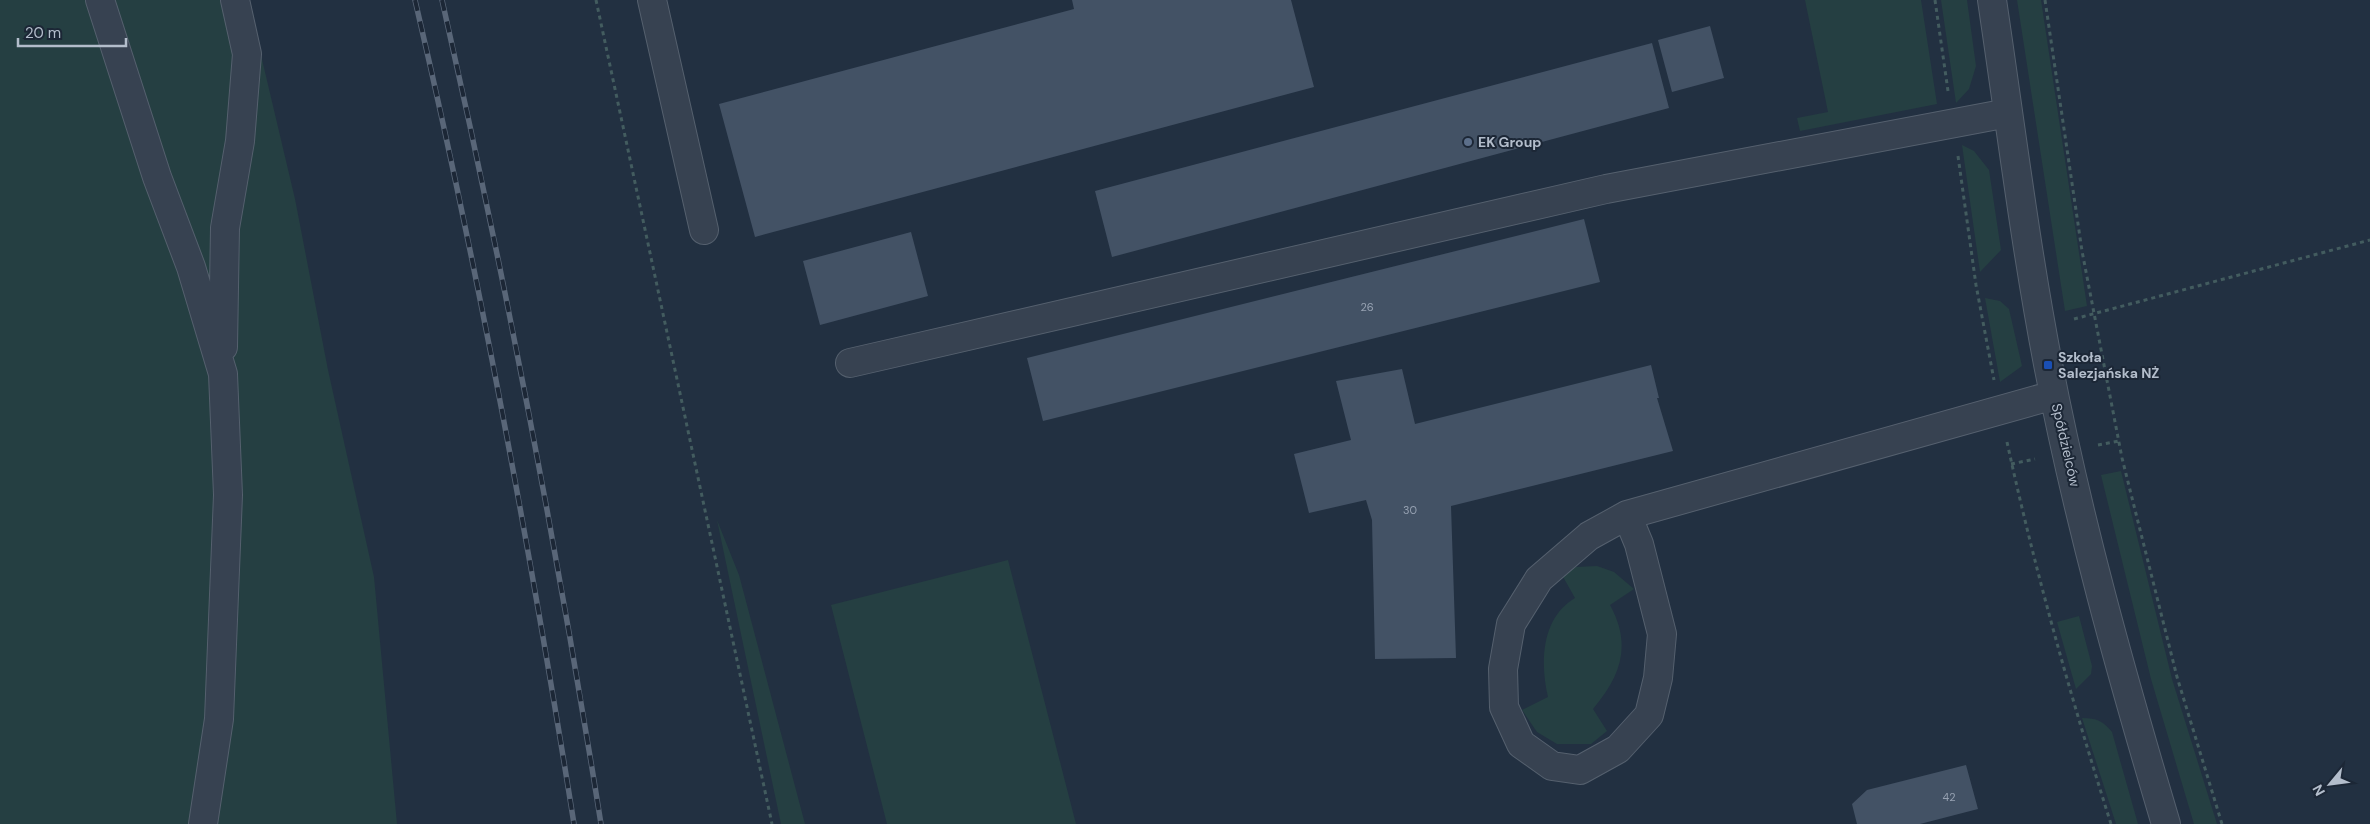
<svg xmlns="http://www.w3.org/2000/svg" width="2370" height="824" font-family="'DM Sans',sans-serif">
<rect width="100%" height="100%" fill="#223041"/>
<path fill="#253f42" d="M0,0H248L295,199L328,370L374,577L397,824H0Z
M1805,0H1921L1937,104L1800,131L1797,118L1828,112Z
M1941,0H1967L1976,66L1969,89L1956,103Z
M2017,0H2041L2087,306L2065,311Z
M1962,145L1974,151L1989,170L2001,250L1980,272Z
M1985,298L2000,301L2009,309L2022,366L2000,382Z
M2121,471L2172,679L2217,824H2194L2151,679L2101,475Z
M717,520L739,575L805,824H781Z
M1008,560L1076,824H887L831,605Z
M1597,566L1614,572L1634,589L1610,605C1632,645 1621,676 1593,709L1607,731L1591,744H1557L1537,732L1522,710L1548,697C1540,663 1541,618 1575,598L1562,575L1576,567Z
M2079,616L2092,666L2091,674L2076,689L2057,622Z
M2082,718C2097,718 2103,721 2112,732L2138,824H2116Z"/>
<path fill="#435265" d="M1072,0H1291L1314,87L755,237L719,104L1074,9Z
M1710,26L1724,78L1672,92L1658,40Z
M1652,43L1669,108L1112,257L1095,191Z
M1584,219L1600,282L1043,421L1027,358Z
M911,232L928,296L820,325L803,261Z
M1651,365L1659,398H1657L1673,451L1451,506L1456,658L1375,659L1372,520L1366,500L1309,513L1294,454L1351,440L1336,381L1402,369L1415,424Z
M1966,765L1978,809L1920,824H1857L1852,804L1867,790Z"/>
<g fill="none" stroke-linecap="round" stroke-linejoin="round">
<defs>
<path id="minor" d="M100,0L157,177L191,267L223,374L228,495L219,719L203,824
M652,0L704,230
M1992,0C2010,121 2025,244 2048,364C2078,520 2121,673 2166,824
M223,347L225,228L240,141L247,54L235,0
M850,363L1606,189L2008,113
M1627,515L1639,544L1662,634L1658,678L1649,715L1618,749L1580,770L1552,766L1521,744L1504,707L1503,669L1511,624L1539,579L1589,536L1627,515L2054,395"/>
</defs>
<use href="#minor" stroke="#55606e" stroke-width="30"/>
<path stroke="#435c5f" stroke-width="3" stroke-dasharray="4 4" stroke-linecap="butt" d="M596,0L772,824
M1935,0L1948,91
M2045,0L2082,251L2122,458L2177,677L2222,824
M1958,156L1976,285L1994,380
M2074,319L2370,240
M2007,442C2035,571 2071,698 2111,824
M2098,445L2119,441
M2011,464L2035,459"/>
<use href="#minor" stroke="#374251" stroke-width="28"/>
<defs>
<path id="rail" d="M415,0C479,273 530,548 574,824
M442,0C504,273 557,547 601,824"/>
</defs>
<use href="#rail" stroke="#596678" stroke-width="5.5"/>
<use href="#rail" stroke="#1c2736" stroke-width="4" stroke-dasharray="11" stroke-linecap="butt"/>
</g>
<circle fill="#5c6f8a" stroke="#1c2736" stroke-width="2" cx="1468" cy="142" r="5"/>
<rect fill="#1a4fb4" stroke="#1c2736" stroke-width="2" x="2043" y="360" width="10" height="10" rx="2.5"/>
<g text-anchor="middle" stroke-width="4" stroke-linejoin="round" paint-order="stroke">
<g font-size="11" fill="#97a2b2">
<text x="1367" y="311">26</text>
<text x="1410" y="514">30</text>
<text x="1949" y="801">42</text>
</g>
<g font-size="14" font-weight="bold" fill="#b3bdcb" stroke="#1c2736" text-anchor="start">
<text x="1478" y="147">EK Group</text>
<text x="2058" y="362">Szkoła<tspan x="2058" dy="16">Salezjańska NŻ</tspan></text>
</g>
<g font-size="14" fill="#b3bdcb" stroke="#1c2736">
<text transform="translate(2066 445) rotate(77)" y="5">Spółdzielców</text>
</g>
</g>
<g transform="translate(2330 784) rotate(241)" stroke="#1c2736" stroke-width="4" paint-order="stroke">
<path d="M0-4L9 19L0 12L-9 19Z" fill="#b3bdcb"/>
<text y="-8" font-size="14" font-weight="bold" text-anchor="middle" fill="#b3bdcb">N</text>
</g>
<path d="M18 38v8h108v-8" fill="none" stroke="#b3bdcb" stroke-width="2.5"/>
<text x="25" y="38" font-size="15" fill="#b3bdcb" stroke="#1c2736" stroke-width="4" paint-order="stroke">20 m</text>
</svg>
